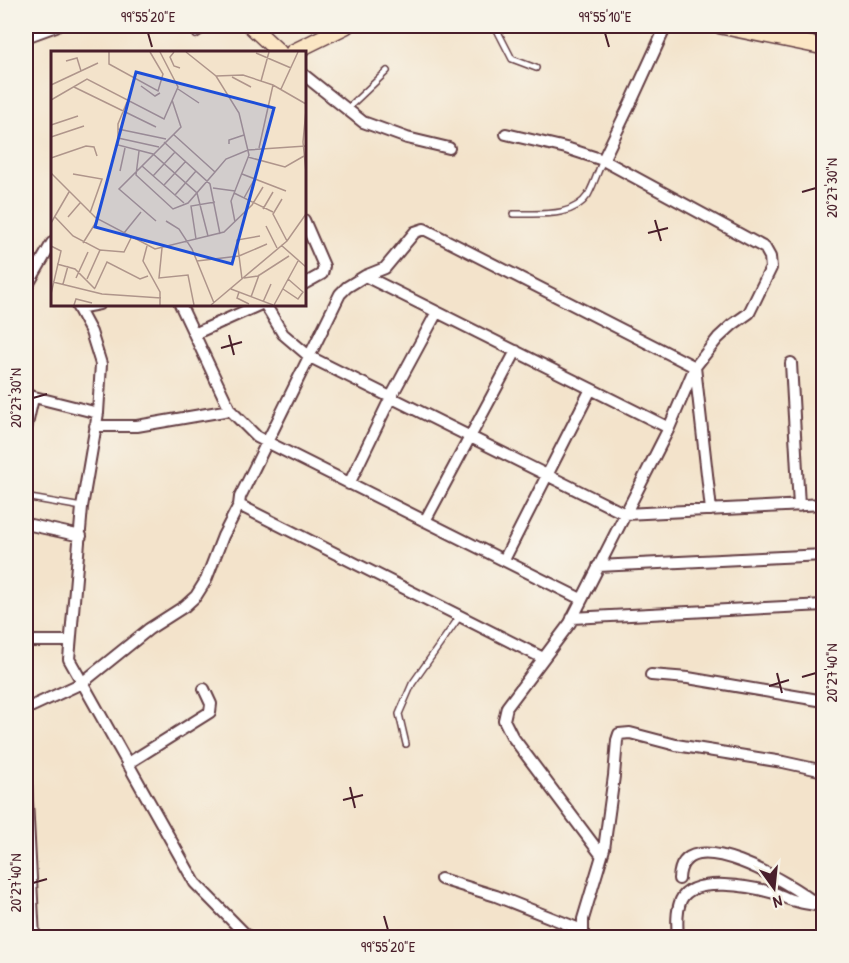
<svg xmlns="http://www.w3.org/2000/svg" width="849" height="963" font-family="'Patrick Hand',sans-serif">
<rect width="100%" height="100%" fill="#f7f3e8"/>
<filter id="ink" filterUnits="userSpaceOnUse"><feTurbulence type="fractalNoise" baseFrequency=".0167" numOctaves="2"/><feDisplacementMap in="SourceGraphic" scale="12" xChannelSelector="R" yChannelSelector="G"/><feConvolveMatrix kernelMatrix="1 2 1 2 8 2 1 2 1" color-interpolation-filters="sRGB"/></filter>
<filter id="wash" filterUnits="userSpaceOnUse"><feTurbulence type="fractalNoise" baseFrequency=".008" numOctaves="4" result="noise"/><feDisplacementMap in="SourceGraphic" scale="24" xChannelSelector="R" yChannelSelector="G"/><feGaussianBlur stdDeviation="1.35" result="paint"/><feColorMatrix in="noise" values="0 0 0 0 0 0 0 0 0 0 0 0 0 0 0 0 0 1.4 0 .05"/><feComposite in="paint" operator="in"/></filter>
<g filter="url(#wash)">
<rect width="100%" height="100%" fill="#f3e3cb"/>
</g>
<g filter="url(#ink)">
<g fill="none" stroke-linecap="round" stroke-linejoin="round">
<defs>
<path id="lane" d="M495,26L512,59L536,68
M196,35L210,26
M347,109L387,71
M513,214C537,213 572,219 588,195C594,184 598,171 603,160
M30,498L82,507
M406,744L399,714L412,684L460,616"/>
<path id="street" d="M26,37L56,26
M304,75L363,122L407,138L449,148
M506,134L566,148L603,160L765,248L770,257L771,268L749,313L732,325L718,338L695,367L669,428L570,623L507,707L504,720L512,736L602,856
M603,160L632,100L666,26
M304,220L324,266L322,274L304,284
M365,276L669,428
M26,288L52,243
M76,304L91,332L101,364L98,413L82,507L69,659L195,883L249,938
M180,304L230,410L257,437L581,599
M265,304L283,334L310,357L625,514L824,504
M78,308L99,304
M194,334L261,304
M791,363L799,506
M26,395L98,413
M95,426H137L230,410
M26,429L33,398
M349,484L391,397L437,312
M425,521L516,351
M26,524L81,536
M504,560L591,389
M598,566L824,555
M572,618L824,605
M26,641H69
M543,658L239,505L240,497L340,294L347,287L365,276L385,268L415,232L424,229L695,367L711,510
M651,675L688,678L824,701
M26,709L82,683L149,629L185,606L196,596L206,580L223,536L239,505
M127,764L210,712L211,704L204,689
M26,781L34,938
M441,879L496,896L582,930
M679,879C681,817 794,885 816,904
M583,938V919L604,849L614,776L617,740L619,734L630,733L676,745L783,762L824,771
M678,938C677,926 676,911 681,900C693,875 753,887 774,893C781,895 788,900 796,901C805,904 814,904 824,907"/>
<path id="secondary" d="M251,26L279,52
M721,26L824,47
M293,52L346,26"/>
</defs>
<use href="#lane" stroke="#633c43" stroke-width="8"/>
<use href="#street" stroke="#633c43" stroke-width="14"/>
<use href="#secondary" stroke="#633c43" stroke-width="18"/>
<use href="#lane" stroke="#fff" stroke-width="5"/>
<use href="#street" stroke="#fff" stroke-width="10"/>
<use href="#secondary" stroke="#fbe6c4" stroke-width="15"/>
</g>
</g>
<path fill="none" stroke="#4a1f2b" stroke-width="2" d="M148,33L152,47M605,33L609,47M802,192L816,188M655,220L661,241M648,233L668,228M229,335L234,355M221,348L242,342M33,398L47,394M777,673L782,693M802,677L816,673M769,686L789,680M350,787L355,808M343,800L363,795M33,883L47,879M384,916L388,930"/>
<g transform="translate(51 51)">
<rect width="255" height="255" fill="#f3e3cb"/>
<path fill="none" stroke="#af958b" stroke-width="1.5" d="M58,1V13L107,40L112,23L99,1M123,1L119,6L123,15L129,17M135,1L165,25L188,62L198,104L180,150L184,171M205,2L240,17M15,10L26,7L30,20M165,25L192,24L222,34L255,53M181,26L200,36M210,30L218,1M0,34L47,12M90,35L104,45L109,42M23,36L105,76M127,38L148,52M230,38L247,1M0,49L36,28L113,68L127,36L109,1M76,51L67,73V94L102,103L146,142L157,185M255,59L252,91L255,121M0,74L27,65M67,78L115,88M0,86L33,75M67,87L108,96M113,91L159,133L169,183M178,93V89L193,84M208,97L222,34M88,100L85,124L122,158L137,152L164,121L122,83M197,106L234,116L253,105M0,107L35,95L43,96L46,105M91,115L133,152M69,120L74,97M164,121L175,108L197,99L255,95M0,122L45,167L104,198L173,181L201,154L212,136M22,123L51,128L39,162M191,123L235,140M102,125L124,101M113,134L135,110M162,137L184,140M183,142L222,161M124,144L145,120M193,147L203,129M231,148L222,163L236,190M212,158L222,141M4,166L22,185L49,199L36,228M17,166L29,152M105,170L68,138L130,76L121,49M115,170L128,178L141,198L163,252M0,172L18,141M215,175L226,197M73,182L90,161M145,188L140,155L164,151M32,192L47,168M230,194L255,216M0,195L10,200L0,243M96,195L92,210L109,241V254M111,197L108,227L137,224L143,254M49,199L73,201L80,187M146,210L188,205L216,193M6,213L24,218L44,238M25,227L37,201M193,227L207,225L238,205M191,228L186,189L209,185M2,231L51,243L110,247M12,233L17,215M44,237L56,211L89,228L97,225M180,238L222,254M232,238L247,248L252,241L237,228M188,241L186,247L198,253M200,246L208,224M212,251L220,233M23,254L25,248L41,252M160,254L236,190L255,163M223,254L247,210"/>
<path fill="#1d4ed8" fill-opacity="0.15" stroke="#1d4ed8" stroke-width="3" d="M85,21L223,57L181,213L44,176Z"/>
<rect width="255" height="255" fill="none" stroke="#4a1f2b" stroke-width="3"/>
</g>
<rect width="849" height="963" fill="none" stroke="#f7f3e8" stroke-width="66"/>
<g transform="translate(774 888) rotate(165)" stroke="#f7f3e8" stroke-width="4.5" paint-order="stroke">
<path d="M0-4.5L10 22L0 15L-10 22Z" fill="#4a1f2b"/>
<text y="-9" font-size="16" font-weight="bold" text-anchor="middle" fill="#4a1f2b">N</text>
</g>
<rect x="33" y="33" width="783" height="897" fill="none" stroke="#4a1f2b" stroke-width="2"/>
<g font-size="15" text-anchor="middle" fill="#4a1f2b">
<text x="148" y="22">99°55'20"E</text>
<text x="605" y="22">99°55'10"E</text>
<text transform="translate(832 188) rotate(-90)" y="5">20°27'30"N</text>
<text transform="translate(16 398) rotate(-90)" y="5">20°27'30"N</text>
<text transform="translate(832 673) rotate(-90)" y="5">20°27'40"N</text>
<text transform="translate(16 883) rotate(-90)" y="5">20°27'40"N</text>
<text x="388" y="952">99°55'20"E</text>
</g>
</svg>
